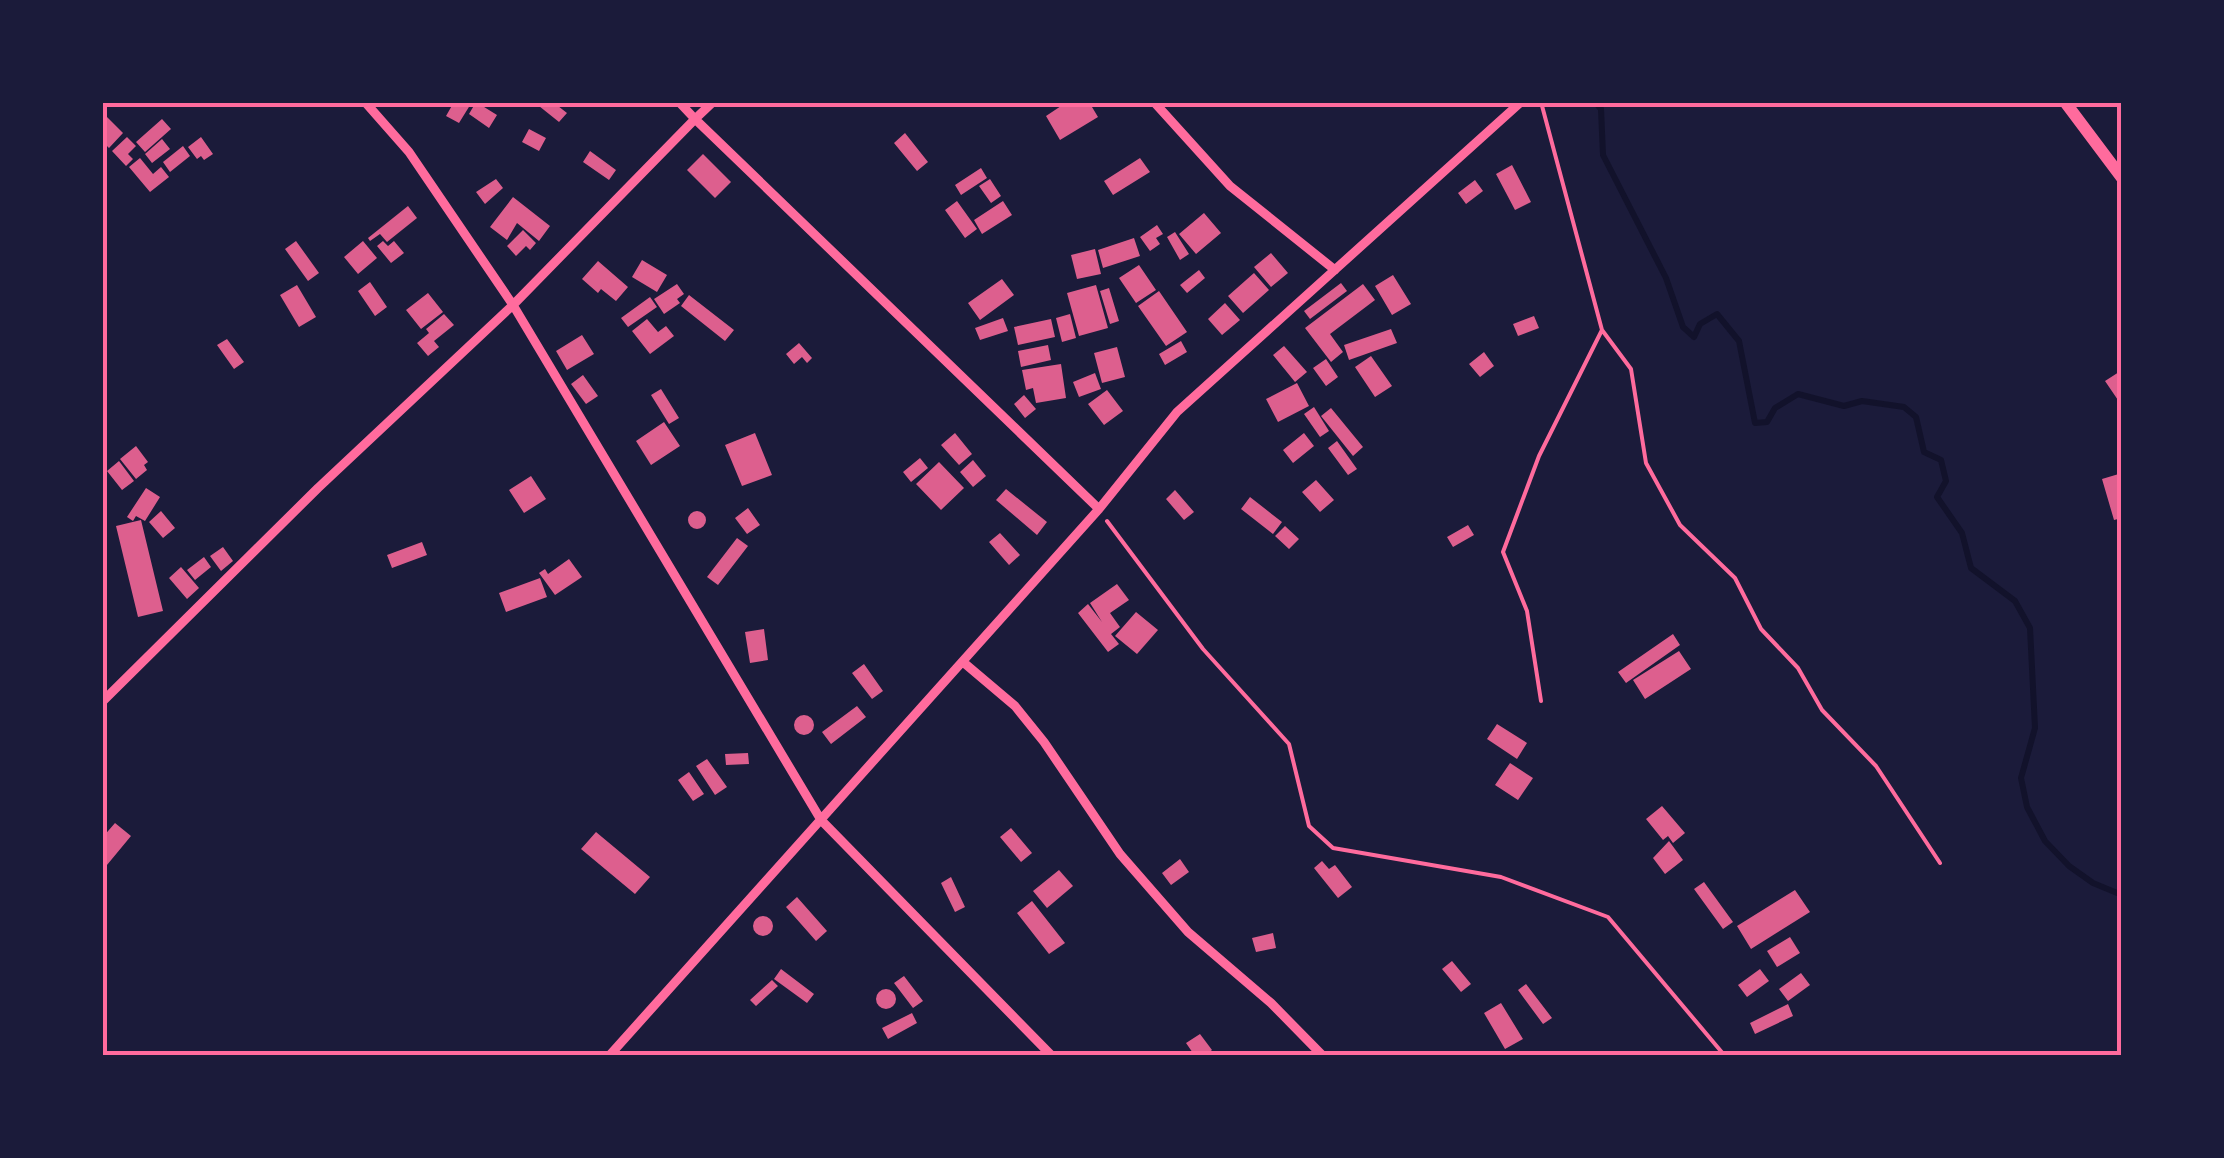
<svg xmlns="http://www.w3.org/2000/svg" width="2224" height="1158" font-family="Rubik,sans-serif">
<rect width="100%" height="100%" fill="#1b1b3a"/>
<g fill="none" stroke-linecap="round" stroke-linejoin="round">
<path stroke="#12122b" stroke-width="6" d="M1595,102L1601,109L1603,155L1666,278L1683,327L1694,337L1700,324L1717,314L1739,341L1755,423L1767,422L1775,408L1798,394L1844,406L1862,401L1904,407L1916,417L1924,452L1941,460L1946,481L1937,497L1962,533L1971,568L2015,601L2030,628L2035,728L2021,778L2027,807L2045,841L2069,866L2093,883L2122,895"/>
</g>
<path fill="#dd5f8e" d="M454,102H472L459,123L446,116Z
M476,102L497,115L489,128L469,114Z
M534,102H561L558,106L567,113L559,122Z
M1067,102H1089L1098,117L1060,140L1046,116Z
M102,112L123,133L109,148L102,141Z
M162,119L171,129L145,152L136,142Z
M529,129L546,138L539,151L522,142Z
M905,133L928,162L917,171L894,143Z
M127,137L136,146L128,154L133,159L126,166L112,151Z
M201,137L213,154L204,160L201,156L197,159L188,147Z
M162,139L170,149L152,163L145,154Z
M183,146L190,156L170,172L163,162Z
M590,151L616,170L609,180L583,162Z
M703,154L731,182L715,198L687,170Z
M140,158L153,174L161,167L169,177L150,192L129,167Z
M1140,158L1150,172L1113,195L1104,181Z
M1512,165L1531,202L1515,210L1496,174Z
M981,168L987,178L961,195L955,185Z
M496,179L503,188L485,204L476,192Z
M990,179L1001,196L991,203L979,186Z
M1475,180L1483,191L1466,204L1458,193Z
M513,197L550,226L539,241L517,223L507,240L490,227Z
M957,201L977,229L965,238L945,210Z
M1003,201L1012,215L982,234L974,220Z
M408,206L417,218L387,242L380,234L370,241L368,238Z
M1204,213L1221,233L1196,254L1179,234Z
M1157,225L1163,234L1156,238L1160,244L1150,251L1140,237Z
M523,230L536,243L530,250L526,246L516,256L507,246Z
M1175,232L1189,254L1180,260L1167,237Z
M1134,238L1140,256L1103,268L1098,250Z
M296,241L319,273L308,281L285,249Z
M363,241L377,258L358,274L344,257Z
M383,241L388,246L394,241L404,253L391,263L377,246Z
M1095,249L1101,274L1077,279L1071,255Z
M1271,253L1288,273L1271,287L1254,267Z
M642,260L667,275L657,292L632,277Z
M598,261L628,287L616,301L601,289L598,293L582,279Z
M1139,265L1156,290L1136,303L1119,278Z
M1199,270L1205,278L1187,293L1180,285Z
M1254,273L1269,290L1243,313L1228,296Z
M1393,275L1411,304L1392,315L1375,286Z
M1002,279L1014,295L980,320L968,303Z
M370,282L387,307L375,316L358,291Z
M1341,283L1347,291L1310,319L1304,311Z
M677,284L684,294L677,299L680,303L664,314L654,299Z
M1363,284L1375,300L1330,334L1343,352L1331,362L1305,328Z
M297,285L316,317L299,327L280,295Z
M1096,285L1108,328L1079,336L1067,293Z
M1109,288L1119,321L1110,324L1100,291Z
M1159,291L1187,332L1166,346L1138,306Z
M428,293L443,312L421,329L406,310Z
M689,295L734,330L725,341L681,306Z
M650,297L657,307L628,327L621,318Z
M1225,303L1240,320L1222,335L1208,319Z
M444,314L454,325L434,341L439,347L428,356L417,343L429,333L426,329Z
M1070,314L1076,338L1062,342L1056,318Z
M1534,316L1539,328L1518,336L1513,324Z
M1003,318L1008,331L980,340L975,328Z
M647,319L658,332L666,326L674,336L650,354L632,331Z
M1051,319L1055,337L1018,345L1014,327Z
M1391,329L1397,343L1349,360L1344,345Z
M582,335L594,354L567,370L556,351Z
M227,339L244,362L234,369L217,345Z
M1181,341L1187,352L1165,365L1159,354Z
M799,343L812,358L807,363L802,357L794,364L786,354Z
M1048,345L1051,360L1021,367L1018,351Z
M1284,346L1307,372L1295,382L1273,355Z
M1117,347L1125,377L1102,383L1094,353Z
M1484,352L1494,366L1480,377L1469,364Z
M1371,356L1392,386L1375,397L1355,367Z
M1326,359L1338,377L1326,386L1313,368Z
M1061,364L1066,398L1036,403L1033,388L1026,390L1022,370Z
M2119,372L2122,376V406L2105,381Z
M1095,373L1101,389L1079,397L1073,382Z
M583,375L598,396L586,404L571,384Z
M1297,383L1309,406L1278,422L1266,399Z
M661,389L679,418L669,424L651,395Z
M1107,390L1123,411L1104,425L1088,404Z
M1024,395L1036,409L1025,418L1014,404Z
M1314,407L1329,431L1320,437L1304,414Z
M1331,408L1363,447L1353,456L1321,416Z
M664,422L680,446L651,465L636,441Z
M755,433L772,475L742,486L725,445Z
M955,433L972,454L959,465L941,445Z
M1304,433L1314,446L1293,463L1283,450Z
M1337,441L1357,469L1348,475L1328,448Z
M136,446L148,462L144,465L147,470L136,479L120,459Z
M920,458L928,468L911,482L903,472Z
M973,460L986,476L973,487L960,472Z
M119,461L134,481L122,490L107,471Z
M939,462L964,488L941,510L916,484Z
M2122,473V518L2114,520L2102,479Z
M531,476L546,499L524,513L509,490Z
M1316,480L1334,500L1320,512L1302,492Z
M146,488L160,497L145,521L136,516L133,521L127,517Z
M1006,489L1047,522L1037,535L996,500Z
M1175,490L1194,512L1184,520L1166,499Z
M1250,497L1282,522L1273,534L1241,509Z
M748,508L760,525L747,534L735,518Z
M688 520a9 9 0 1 1 18 0a9 9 0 1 1-18 0Z
M161,511L175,528L163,538L149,522Z
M141,520L163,611L138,617L116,526Z
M1468,525L1474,535L1453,547L1447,537Z
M1285,526L1299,539L1289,549L1275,536Z
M1000,533L1020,555L1009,565L989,542Z
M737,538L748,546L718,585L707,577Z
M422,542L427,555L392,568L387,555Z
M223,547L233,561L221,571L210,556Z
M204,557L211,567L195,580L187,570Z
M569,559L582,577L555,595L539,573L545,569L548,574Z
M181,567L199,588L187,599L169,578Z
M540,578L547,597L506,612L499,593Z
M1117,584L1129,600L1110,613L1120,627L1111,634L1119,644L1108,652L1078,613L1088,604L1102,622L1090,603Z
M1136,612L1158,630L1137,654L1115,636Z
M764,629L768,660L750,663L745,632Z
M1673,634L1680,645L1626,683L1618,672Z
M1679,651L1691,669L1645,699L1633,680Z
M864,664L883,691L872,699L852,673Z
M857,706L866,717L831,744L822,732Z
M794 725a10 10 0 1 1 20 0a10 10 0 1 1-20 0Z
M1497,724L1527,743L1517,759L1487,739Z
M748,753L749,764L726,765L725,754Z
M707,759L727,787L715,795L696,766Z
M1510,763L1533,778L1518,800L1495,785Z
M689,772L704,794L693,801L678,780Z
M1662,806L1685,833L1673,843L1668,836L1663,840L1646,819Z
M115,823L131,836L102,871V838Z
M1011,828L1032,853L1021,862L1000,837Z
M596,832L650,877L635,894L581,849Z
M1669,841L1683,860L1665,874L1653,858Z
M1180,859L1189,872L1171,885L1162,873Z
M1322,861L1329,869L1335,865L1352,887L1338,898L1314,868Z
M1059,870L1073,886L1047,908L1033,891Z
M951,877L965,907L955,912L941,883Z
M1704,882L1733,922L1723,929L1694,889Z
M1795,890L1810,912L1751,949L1737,926Z
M797,897L827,931L816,941L786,907Z
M1032,901L1065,943L1049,954L1017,913Z
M753 926a10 10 0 1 1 20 0a10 10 0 1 1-20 0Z
M1273,933L1276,948L1256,952L1252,938Z
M1790,937L1800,953L1777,967L1767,951Z
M1452,961L1471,984L1461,992L1442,969Z
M781,969L814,994L807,1003L774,979Z
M1760,969L1769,981L1747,997L1738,985Z
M1801,973L1810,985L1788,1001L1779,989Z
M904,976L923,1001L913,1008L894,983Z
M772,980L778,986L756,1006L750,1000Z
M1526,984L1552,1018L1543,1024L1518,990Z
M876 999a10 10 0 1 1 20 0a10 10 0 1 1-20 0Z
M1501,1003L1523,1039L1505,1049L1484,1013Z
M1788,1004L1793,1016L1755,1034L1750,1023Z
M912,1013L917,1023L888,1039L882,1028Z
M1200,1034L1212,1050L1205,1056H1195L1186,1043Z"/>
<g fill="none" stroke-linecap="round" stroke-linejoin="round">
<path stroke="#ff6b9d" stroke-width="4" d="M1602,330L1631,369L1646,463L1680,525L1735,578L1761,629L1798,668L1822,710L1876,766L1940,863
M1107,521L1203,649L1289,744L1309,826L1333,848L1501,877L1608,917L1725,1056
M1541,701L1527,611L1503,552L1539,456L1602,330L1541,102"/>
<path stroke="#ff6b9d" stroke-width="9" d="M365,102L409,152L513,305L821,820L1052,1056
M713,102L695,119L1099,509
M1154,102L1230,186L1335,270
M963,662L1015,706L1044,742L1120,854L1188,932L1271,1003L1323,1056
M102,702L318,488L513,305L695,119L679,102
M609,1056L1099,509L1177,412L1521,102"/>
<path stroke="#ff6b9d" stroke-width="12" d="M2065,102L2122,178"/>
</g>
<rect width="2224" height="1158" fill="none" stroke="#1b1b3a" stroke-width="210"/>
<rect x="105" y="105" width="2014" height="948" fill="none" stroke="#ff6b9d" stroke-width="4"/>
</svg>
